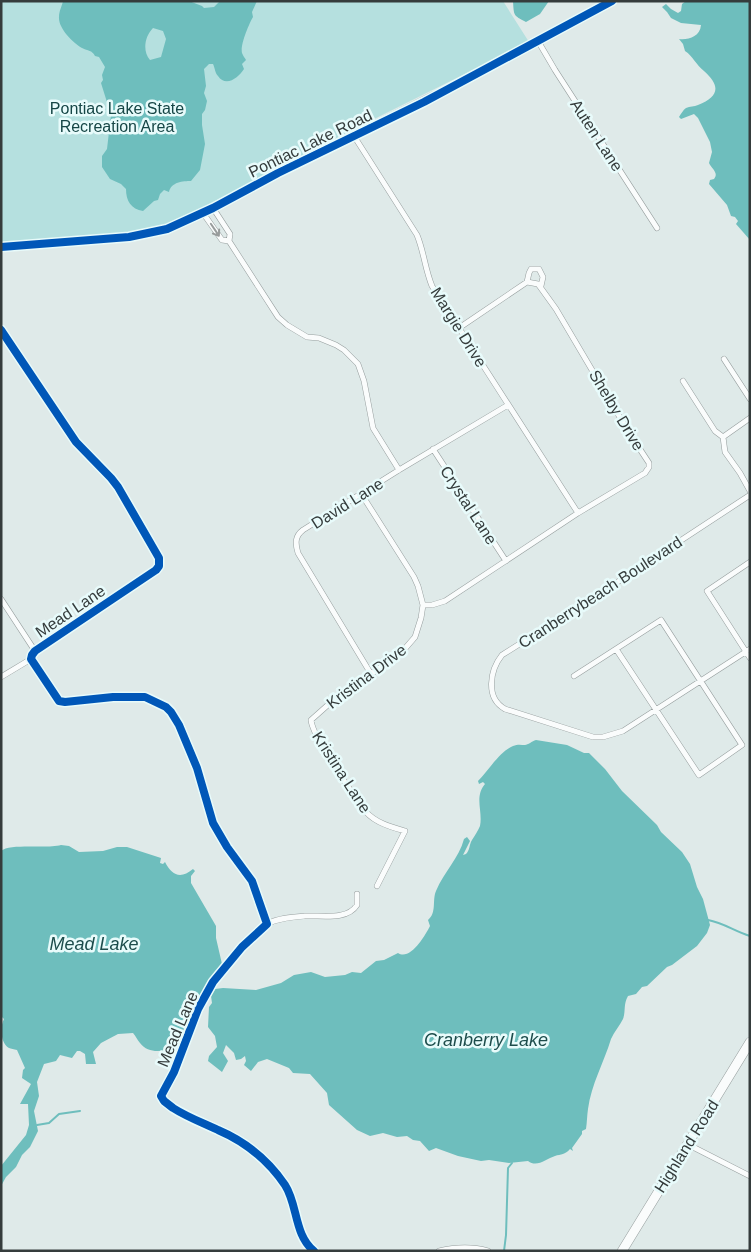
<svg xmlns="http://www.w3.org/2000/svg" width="751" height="1252" font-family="Helvetica,sans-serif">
<rect width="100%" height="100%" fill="#dfeae9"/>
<path fill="#b5e0df" d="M1,1H503L529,42L356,128L165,227L146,231L1,242Z"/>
<path fill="#6ebebd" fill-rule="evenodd" d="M63,1H189L202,6L204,8L214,7L220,1H257L252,12L253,17C249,24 240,45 242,53C243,56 245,58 246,60L242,64L244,69C239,77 226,88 218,76C215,73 215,68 213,64H209L204,69L206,86L204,93L207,101L205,110L202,114V125L205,144L200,170L191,181C183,181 171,182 169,192L164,190L160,194L158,200L154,201L143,211C131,209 126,201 126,189L121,184L110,179L102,167V156L107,149L111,115L101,83L103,80L102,75L105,67L99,57L95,56C92,50 88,51 82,48C73,43 58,28 59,17C59,11 62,6 63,1ZM153,28L163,31L166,39L161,57L150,60C142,51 145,36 153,28Z
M513,1H549L540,14L526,22C513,15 514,16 513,1Z
M686,1H750V240L736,224L738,221L735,217L731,216L727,205L709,184L710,180L714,179C719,173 712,169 709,163L712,152L710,142L698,118L694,114L681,119L679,117C681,114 683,110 686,108C690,106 694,107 698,105C719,97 721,86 704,71C696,65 693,56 685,51L683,44L679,39C688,40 700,37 701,25L681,23L671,18L667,12L662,7L666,4L671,9L678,13L681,11L682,4Z
M536,740L567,745L584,753H589L605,769L622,791L657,825L661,832L682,852L690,864L697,887L703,899L710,925L707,933L697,946L672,965L667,967L647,986L642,987L636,994L628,996C623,1005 626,1011 623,1019C620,1025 614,1032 611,1039C604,1062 591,1085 588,1109C587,1116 587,1122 586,1129L582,1131V1134L572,1148L573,1151L570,1149C565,1155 561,1154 555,1156C546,1159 537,1168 528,1161L509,1163L489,1160L481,1161L458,1156L436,1148L429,1151L420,1141L413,1140L407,1136L397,1137L383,1133L370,1136L357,1130L329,1105L327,1093L310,1074L293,1073L289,1068L267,1059L258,1062L251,1071L244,1065L246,1061L245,1056L241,1059L236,1060L234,1053L226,1045L223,1053L228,1061L222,1072L208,1061L209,1056L217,1047L215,1036L208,1027L209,1007L212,1003L211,996L215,989L223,988L256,990L281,983L294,975L311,972L325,977L345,975L352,972L361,973L376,961L384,960L398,953C410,961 425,936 430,926L428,920C437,913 432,900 436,891C444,872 459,858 464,839L467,837L470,841L463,855L466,854C470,850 469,845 472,840C475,835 478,831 480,826C483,811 474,797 485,784L483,782L479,784L478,781C488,771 500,751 513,746C518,744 521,745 525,745C528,745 532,741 536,740Z
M61,845L69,846L79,852L103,851L117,847H127L161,858L160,863L163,864L165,862C172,876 181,879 193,869L195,871L191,876V883L216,926V938L222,964L200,995L190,1017L177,1022V1025L184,1027L182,1039L178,1047C165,1051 149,1055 140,1043C137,1040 136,1036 133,1033L118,1034L101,1043L93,1052L96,1064H86L85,1054L80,1051H77L72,1058L60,1055L56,1061L44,1064L37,1082L39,1096L34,1111L38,1131L30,1147L22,1155L16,1167L6,1177L1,1186V1166L26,1135L29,1125L28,1104H20L31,1084L22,1078L23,1070L25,1068L17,1050C14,1049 11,1049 9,1048C0,1043 0,1026 4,1019L1,1016V851C10,843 47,849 61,845Z"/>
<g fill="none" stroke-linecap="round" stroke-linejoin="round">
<path stroke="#6ebebd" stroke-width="2" d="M708,920C724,923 734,931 750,936
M205,987L212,992
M37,1125L49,1123L59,1114L80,1111
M504,1251L506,1235L508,1168L512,1163"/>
<defs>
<path id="street" d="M538,41L555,70L657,228
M434,95L612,1
M354,136L417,235C424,252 425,269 432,286L578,513
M213,208L230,234L229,241L278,317L287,325L307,337L319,338L336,345L344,350L358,364L364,381L373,428L399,470
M203,213L222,240L229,241
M527,282L529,273L531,269H539L543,277L541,286
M1,330L76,442L111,478L118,487L159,558V566L156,570L35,651L32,655L31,659L59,701L65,702L113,697H145L166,707L171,712L179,725L197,768L213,823L227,847L252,881L267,924L242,947L213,982L198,1009L174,1072L161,1096L164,1101L173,1108C187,1117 203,1123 218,1130C246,1142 268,1160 285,1185C298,1205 294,1235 314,1251
M724,359L750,399
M683,381L715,431L723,437
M723,437L725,452L740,473L750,491
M723,437L750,418
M433,449L506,561
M362,495L414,577L418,586L423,605L421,618L415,637L402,652L329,704L311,720C313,739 353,794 366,812C376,823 391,827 405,831L377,886
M750,495L613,585L502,655C490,670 485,698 505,709L593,737H603L623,731L750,649
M750,562L707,591L750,658
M1,599L35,651
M423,605H432L445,601L578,513L645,473L649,467V463L628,431L556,309L538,284L527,282L459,328
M371,674L298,553C295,543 295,536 303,530L399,470L508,405
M574,676L661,620L742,745L699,775L616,649
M1,677L31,659
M267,924C278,918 293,917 305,916C321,915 347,921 357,905V894
M687,1144L750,1176
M439,1251C456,1247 471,1246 488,1251"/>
<path id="secondary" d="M1,247L129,237L167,229L213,208L278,173L434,95"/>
<path id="highway" d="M622,1251L750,1042"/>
</defs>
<use href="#street" stroke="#969e9e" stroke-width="6"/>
<use href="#secondary" stroke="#969e9e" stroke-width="8"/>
<use href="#highway" stroke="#969e9e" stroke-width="10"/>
<use href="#street" stroke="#fafcfc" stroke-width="5"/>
<use href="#secondary" stroke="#fafcfc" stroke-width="7"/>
<use href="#highway" stroke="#fafcfc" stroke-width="9"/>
<defs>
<path id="cycleway" d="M1,247L129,237L167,229L213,208L278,173L424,102L612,1
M1,330L76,442L111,478L118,487L159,558V566L156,570L35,651L32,655L31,659L59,701L65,702L113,697H145L166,707L171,712L179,725L197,768L213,823L227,847L252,881L267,924L242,947L213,982L198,1009L174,1072L161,1096L164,1101L173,1108C187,1117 203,1123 218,1130C246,1142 268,1160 285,1185C298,1205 294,1235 314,1251"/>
</defs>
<use href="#cycleway" stroke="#e8fbfb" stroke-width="11"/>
<use href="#cycleway" stroke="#0057b8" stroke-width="8"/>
</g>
<defs><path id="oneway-shaft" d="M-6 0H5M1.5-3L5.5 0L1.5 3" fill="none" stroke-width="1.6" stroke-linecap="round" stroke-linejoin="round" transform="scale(1.25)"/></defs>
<use stroke="#989c9c" href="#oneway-shaft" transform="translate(215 230) rotate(56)"/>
<g text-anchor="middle" stroke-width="5" stroke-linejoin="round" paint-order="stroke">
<g font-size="16" fill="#164646" stroke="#e8fbfb">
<text x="117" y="114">Pontiac Lake State<tspan x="117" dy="18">Recreation Area</tspan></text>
</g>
<g font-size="16" fill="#353c3c" stroke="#e8fbfb">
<text transform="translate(597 135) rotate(57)" y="6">Auten Lane</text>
<text transform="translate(310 143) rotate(-26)" y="6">Pontiac Lake Road</text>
<text transform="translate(459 327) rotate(58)" y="6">Margie Drive</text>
<text transform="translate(617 410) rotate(59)" y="6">Shelby Drive</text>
<text transform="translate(347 503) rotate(-32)" y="6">David Lane</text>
<text transform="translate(469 505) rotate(57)" y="6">Crystal Lane</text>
<text transform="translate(600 592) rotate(-33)" y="6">Cranberrybeach Boulevard</text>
<text transform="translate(70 611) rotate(-34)" y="6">Mead Lane</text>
<text transform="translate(366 676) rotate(-37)" y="6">Kristina Drive</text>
<text transform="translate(342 772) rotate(57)" y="6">Kristina Lane</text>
<text transform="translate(177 1029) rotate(-67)" y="6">Mead Lane</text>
<text transform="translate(686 1146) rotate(-58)" y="6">Highland Road</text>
</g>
<g font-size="18" font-style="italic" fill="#1d4d4c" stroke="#e8fbfb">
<text x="94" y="950">Mead Lake</text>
<text x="486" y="1046">Cranberry Lake</text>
</g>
</g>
<rect width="751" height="1252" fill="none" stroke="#353c3c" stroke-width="5"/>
</svg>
